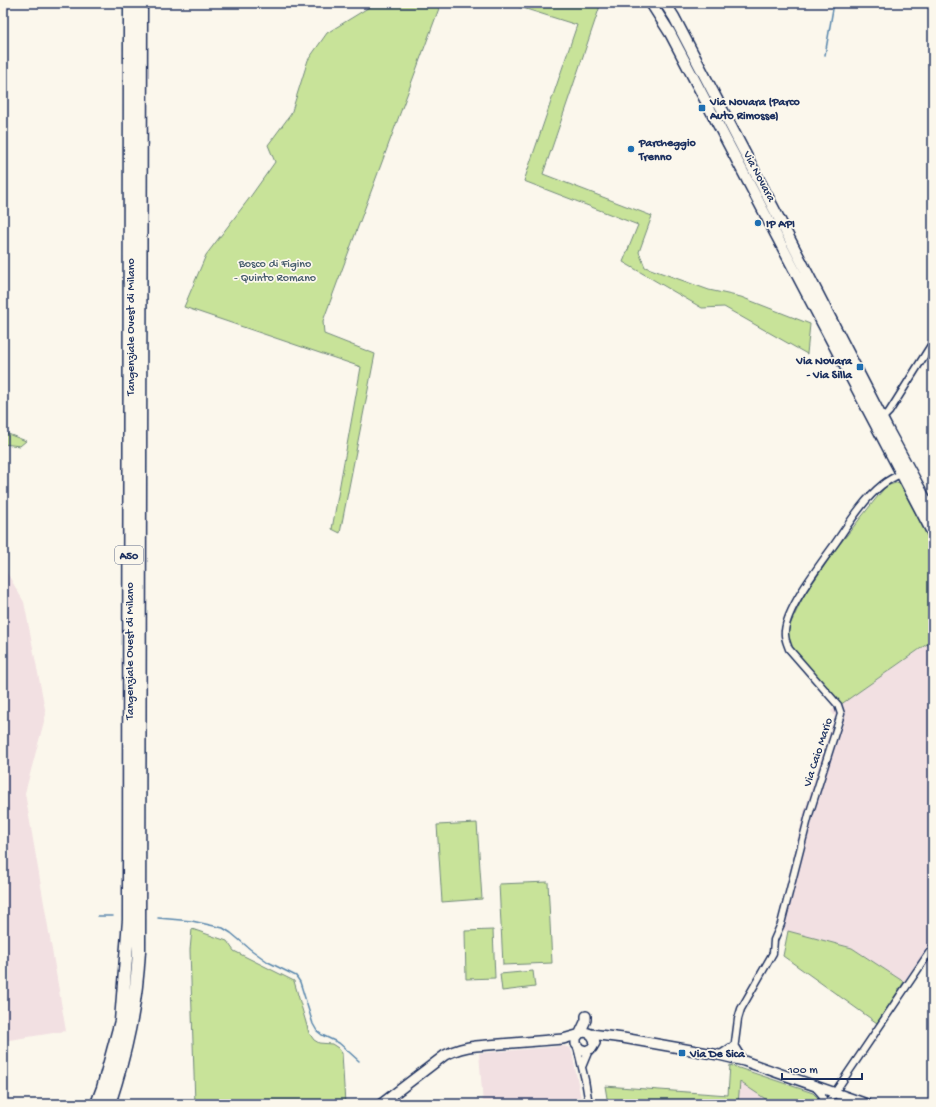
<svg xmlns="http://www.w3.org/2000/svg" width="936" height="1107" font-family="'Gochi Hand',sans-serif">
<rect width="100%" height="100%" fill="#fbf7ec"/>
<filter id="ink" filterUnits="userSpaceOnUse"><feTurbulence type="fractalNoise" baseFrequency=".025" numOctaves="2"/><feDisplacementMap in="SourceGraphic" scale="8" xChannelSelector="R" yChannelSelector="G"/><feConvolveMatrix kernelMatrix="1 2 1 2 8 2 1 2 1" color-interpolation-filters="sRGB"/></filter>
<g filter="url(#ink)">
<path fill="#f2e0e2" d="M3,566L24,602L46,714L25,793L66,1031L3,1041Z
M928,644L933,651V956L927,966L916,964L904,982L852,948L776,928L804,812L835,716L831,711Z
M564,1046L570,1048L572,1052L582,1104H483L479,1053Z
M739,1081L773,1104H738Z"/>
<path fill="#c8e399" stroke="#72897c" d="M376,3H441L323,321L324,334L375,354L340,533L332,529L361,367L184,307L206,255L248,200L275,162L268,145L291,114L308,60L327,33Z
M507,3H600L599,9L543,174L652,216L639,252L645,267L709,290L741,297L810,324L807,354L724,307L702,308L623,262L638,225L524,181L577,25Z
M3,432L26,441L20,446L3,444Z
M899,482L933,547V651L927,644L840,705L790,645L787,635L790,625L803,597L835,550L886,486Z
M477,823L482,899L442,902L437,825Z
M548,882L552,963L503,965L499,884Z
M192,929L227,941L234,951L294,981L309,1033L314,1040L319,1043L332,1044L338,1048L342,1053L345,1104H195L190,950Z
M493,930L495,978L466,979L465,931Z
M788,931L852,948L904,982L877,1023L783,956Z
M533,971L535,987L502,991L500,974Z
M730,1065L813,1093L818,1098L819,1104H773L740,1082L738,1104H608L605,1086L728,1095Z"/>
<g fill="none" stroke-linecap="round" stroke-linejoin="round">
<path stroke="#5987ad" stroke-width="1.5" d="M825,55L834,3
M98,916H113
M158,918L192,921L223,928L231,933L250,949L268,962L296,976L300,982L313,1024L317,1031L322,1035L339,1043L359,1061"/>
<defs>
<path id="street" d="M881,420L889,412L933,342
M734,1045L744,1061
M577,1047L585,1080L589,1104
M719,1055L734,1045
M732,1057L734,1050L738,1019L741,1009L773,953L774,940L781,924L809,815L841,714L838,705L789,649C787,643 784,638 785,631C787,607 820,565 834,545C848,525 863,500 882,485C888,480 896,476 903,473
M582,1067L589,1050
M815,1087L822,1095L824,1104
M827,1104L933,947"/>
<path id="secondary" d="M580,1033L586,1020V1016
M591,1034L594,1039L595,1043L592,1048L586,1051L580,1049L576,1044V1038L580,1033L585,1032L591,1034L623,1038L719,1055L744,1061L867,1104
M381,1104L445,1055C455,1050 465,1047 476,1046L563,1039L577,1035"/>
<path id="primary" d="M651,3L670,33L933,534
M665,3L674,17L798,255L889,432L933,513"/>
<path id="highway" d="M97,1104L103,1088L121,1021L129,920L130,3
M109,1104C126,1052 136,1006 139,951L141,3"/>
</defs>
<use href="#street" stroke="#1b2f5e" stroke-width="9"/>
<use href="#secondary" stroke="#1b2f5e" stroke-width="12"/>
<use href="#primary" stroke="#1b2f5e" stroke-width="13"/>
<use href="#highway" stroke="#1b2f5e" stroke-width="15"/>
<use href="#street" stroke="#fbf7ec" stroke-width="6"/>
<use href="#secondary" stroke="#fbf7ec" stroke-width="9"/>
<use href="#primary" stroke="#fbf7ec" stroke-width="10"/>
<use href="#highway" stroke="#fbf7ec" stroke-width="12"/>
</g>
</g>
<g fill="#1f6fb2" stroke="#fbf7ec" stroke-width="1.5">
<rect x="698" y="104" width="8" height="8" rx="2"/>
<circle cx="631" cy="149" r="4"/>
<circle cx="758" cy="223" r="4"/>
<rect x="856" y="363" width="8" height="8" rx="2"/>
<rect x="678" y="1049" width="8" height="8" rx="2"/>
</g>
<g text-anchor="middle" stroke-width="3.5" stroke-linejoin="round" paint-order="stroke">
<rect fill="#fbf7ec" stroke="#5e6b89" stroke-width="1" x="115" y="546" width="28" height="18" rx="3"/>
<g font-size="11" font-weight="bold" fill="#1b2f5e">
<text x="129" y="559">A50</text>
</g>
<g font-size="12" font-weight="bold" fill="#1b2f5e" stroke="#fbf7ec" text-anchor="start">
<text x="710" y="105">Via Novara (Parco<tspan x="710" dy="14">Auto Rimosse)</tspan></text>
<text x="639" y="146">Parcheggio<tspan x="639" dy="14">Trenno</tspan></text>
<text x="766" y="227">IP API</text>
<text x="852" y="364" text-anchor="end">Via Novara<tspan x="852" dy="14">- Via Silla</tspan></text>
<text x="690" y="1057">Via De Sica</text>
</g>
<g font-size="12" fill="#1b2f5e" stroke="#fbf7ec">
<text transform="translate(760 176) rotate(62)" y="4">Via Novara</text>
<text transform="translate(130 327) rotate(-90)" y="4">Tangenziale Ovest di Milano</text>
<text transform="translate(129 651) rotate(-90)" y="4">Tangenziale Ovest di Milano</text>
<text transform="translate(817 752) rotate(-72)" y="4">Via Caio Mario</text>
</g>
<g font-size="12" fill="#465c6d" stroke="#fbf7ec">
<text x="275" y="267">Bosco di Figino<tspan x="275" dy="14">- Quinto Romano</tspan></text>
</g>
</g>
<rect width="936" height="1107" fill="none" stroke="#fbf7ec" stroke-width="16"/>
<rect x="8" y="8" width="920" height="1091" fill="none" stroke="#1b2f5e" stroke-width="1.5" filter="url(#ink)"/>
<path d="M782 1073v6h80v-6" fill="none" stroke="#1b2f5e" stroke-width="2"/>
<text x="788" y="1073" font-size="12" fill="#1b2f5e" stroke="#fbf7ec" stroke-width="3" paint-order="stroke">100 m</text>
</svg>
